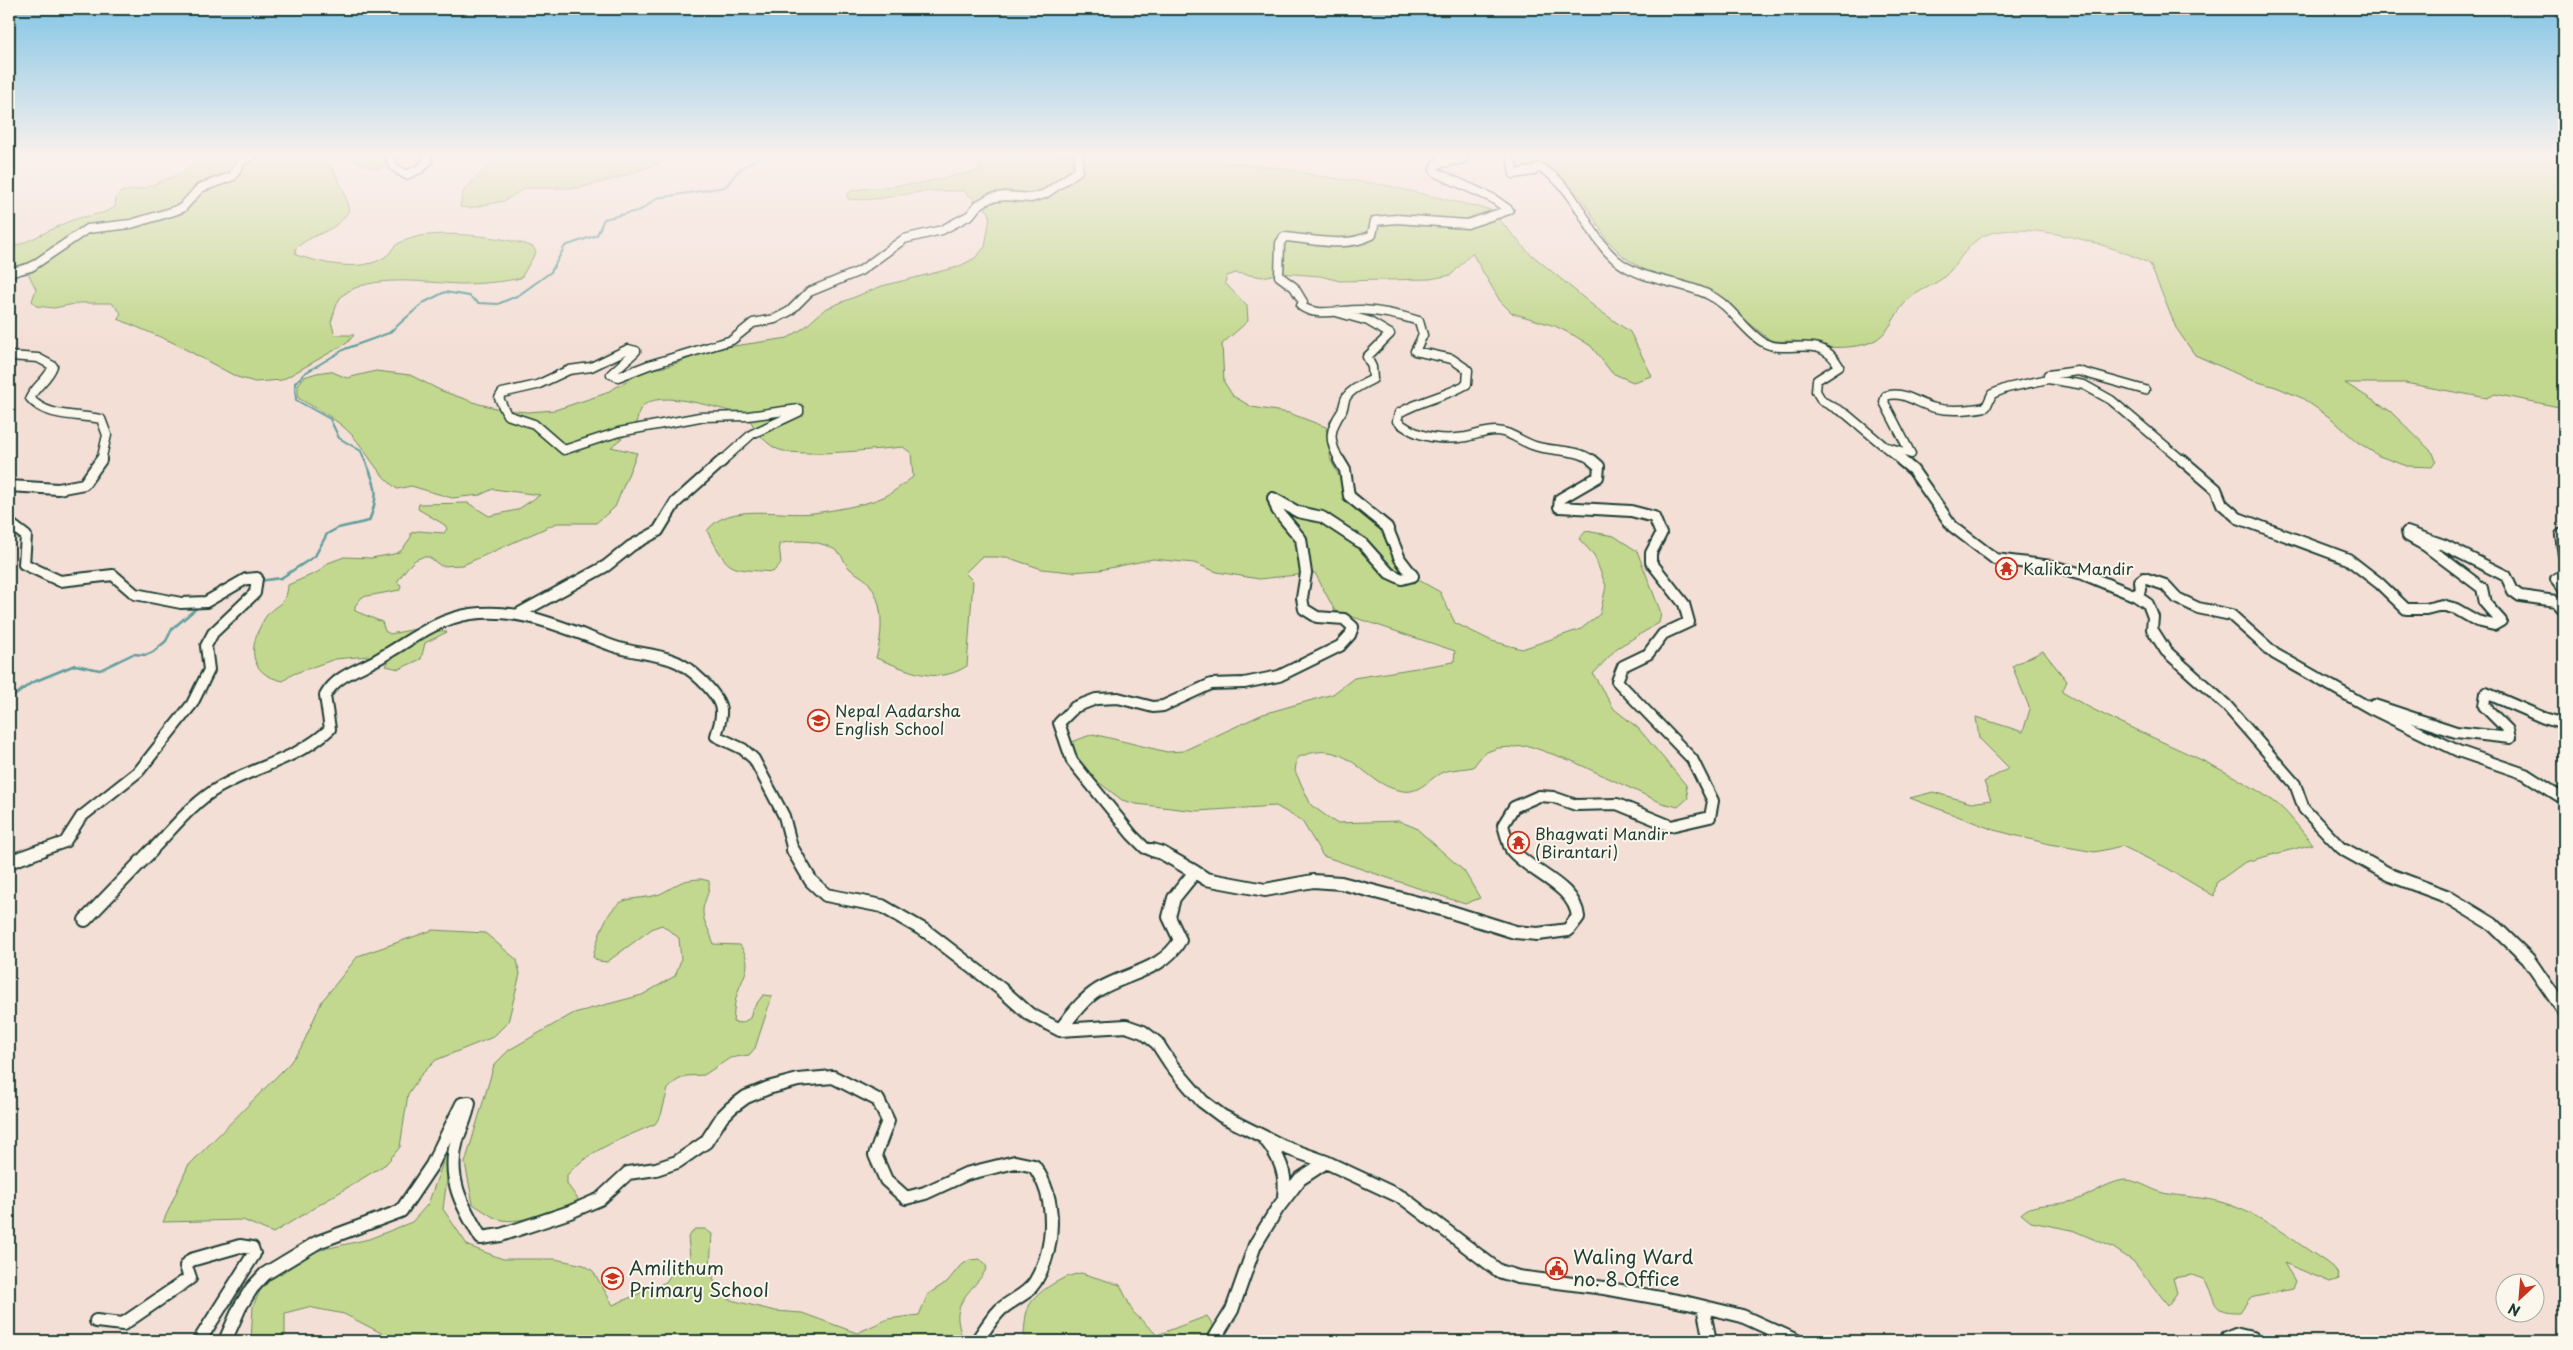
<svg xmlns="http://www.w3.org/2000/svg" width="2573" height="1350" font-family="'Playpen Sans',sans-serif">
<rect width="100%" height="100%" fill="#f3dfd6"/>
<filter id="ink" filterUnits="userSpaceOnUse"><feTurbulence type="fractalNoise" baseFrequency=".02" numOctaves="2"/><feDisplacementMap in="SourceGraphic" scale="10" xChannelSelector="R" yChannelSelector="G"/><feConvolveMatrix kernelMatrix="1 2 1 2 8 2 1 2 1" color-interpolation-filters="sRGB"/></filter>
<g filter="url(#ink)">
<path fill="#c2d88e" stroke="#708a61" d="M203,155H321L330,164L344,191L349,211C333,235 313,232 295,249L296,255C321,263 361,273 385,257C390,254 392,249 395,246C400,241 413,238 420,236C447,231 508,237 533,247L536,252L521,278C502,282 480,284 460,284C427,283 371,273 343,295C337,299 334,315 331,322L335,335H354L347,343L282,380L255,382L237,377L172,342L118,319L121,313L112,303H80L54,308L36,306L32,301L36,289L29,275L31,267L9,266V248C32,241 48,230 70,221C85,215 101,216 115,207L116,197L121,192L145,188L184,172Z
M343,155H406L381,168H371Z
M498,155H667L660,163L621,177L578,188H525L504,201L470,208L460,207C461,202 462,195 464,191C466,188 496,157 498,155Z
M973,155H1215L1220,162L1279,168L1318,176L1384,185L1491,210L1527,251L1596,308L1630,332L1652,376L1633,382L1612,373L1591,346L1575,336L1555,326L1512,313L1500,301L1472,253L1451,275L1430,279L1340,281L1320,276L1280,273L1263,277L1236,273L1227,276L1225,283L1247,306L1248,321L1222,344L1224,382L1233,396L1252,407L1289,413L1326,427L1331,461L1345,487L1374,520L1406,573L1440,592L1455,623L1492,641L1522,649L1581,629L1600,614L1606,586L1594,555L1579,539L1586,531L1614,536L1637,551L1661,613L1659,623L1617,648L1593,674L1614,709L1638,728L1686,785L1688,798L1678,807L1662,803L1572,761L1529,746L1498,748L1484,753L1473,767C1464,769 1452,769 1443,772C1429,778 1420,794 1403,791C1361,785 1350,734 1297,758L1295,771L1311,805L1336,823L1399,821L1416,828L1464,871L1480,898L1465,904L1323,856L1302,821L1276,806L1197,811L1136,804L1122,800L1089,775L1064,745L1093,734L1167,752L1183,751L1263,714L1333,694L1354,678L1454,662L1455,651L1335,611L1315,573L1259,579L1217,572L1194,563L1153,559L1100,570L1071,572L1042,569L1006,557H981L965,573L973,581L967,666C936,686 908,670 876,658C883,633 885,602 867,581C862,576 854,573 849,568C845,564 843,556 838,552C822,540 797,539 779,544L781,563L773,572C725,568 731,573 707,531C728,501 782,517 813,513C830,511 865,505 881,498C892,494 903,484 913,477L911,453L903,447C878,449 793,459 775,448C763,441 754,429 748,416C726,411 657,386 641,408C638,412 638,419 636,423C631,432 619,440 611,447L637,453L615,507L596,523H557L463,565L441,566L429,557H422L415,560L406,569L397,582L401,585L400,590L362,597L355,606V611L382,622L385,631L390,634L421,628L447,632L425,643L421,659L399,669L386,666L389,661L386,656L380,655L335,659L293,674L283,681C247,674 248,645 265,618C274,603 287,607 288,585L318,572L328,563L344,557L371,558L394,554L401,551L411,537V533L418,531L444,533L447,529L445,525L418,509L419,504L468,503L489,516L517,510L540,495L493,489L480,495L452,498L411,486L397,489C377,474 368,453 352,435C337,419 317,409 298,398V385L304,377L317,373L330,371L347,378L376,371L410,375L442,391L479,404L504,410L528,412L555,410L604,394L644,371L669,366L714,349L788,338L805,327L825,309L882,286L958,267L975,258L985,247L990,217L989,212L964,191C950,191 935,190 921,192C896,195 873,202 848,199L847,194L854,190L922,183L982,170Z
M1532,155H2564V408L2495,394L2487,398L2405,383H2345L2390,411L2433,453L2436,461L2432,467L2407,466L2379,456L2356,441L2332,419L2302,398L2276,387L2251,380L2195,355L2176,328L2150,264C2115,245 2013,215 1978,239C1964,249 1956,267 1943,278C1931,287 1914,292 1905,303C1894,315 1891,330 1877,339C1864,348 1837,348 1822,347C1812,346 1802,341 1792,341C1784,341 1778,342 1770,340L1711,292L1645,270L1624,257L1607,240L1581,197L1554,172L1535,160L1530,170L1525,171L1524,163Z
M2043,651L2067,681L2062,692C2130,733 2207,755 2272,800C2287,810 2300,830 2313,844L2245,862L2216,883L2214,896L2165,867L2122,846L2095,852L2049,844L1994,830L1910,798L1933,792L1971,803L1991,800L1984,782L2009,768L1979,738L1976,717L2023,732L2030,709L2012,666Z
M701,879L709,881C711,893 702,902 703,913C704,925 711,931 713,944L740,945C755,968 742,975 736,998C734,1005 734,1014 733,1022L742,1023L750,1018L752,1010L763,995L772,996L755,1048L749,1055L730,1058L704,1075L686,1076L676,1081L668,1089L661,1115L655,1124C624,1138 590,1149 567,1175V1184L578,1199L577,1205C550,1205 520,1230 493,1217C486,1213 480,1208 473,1204L465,1163L494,1065L509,1050L574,1013L642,995L675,976L681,960L679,938L662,925L653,928L607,962L598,961L593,957C597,940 607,904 627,900C638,897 652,898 662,893C680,884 678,880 701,879Z
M433,930L485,933L517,960L520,974L508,1022L493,1037L436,1060L420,1076L408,1094L400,1147L386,1164L273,1233L243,1220L163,1222L188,1166L289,1064L301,1048L322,1001L358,956Z
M446,1154L448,1171L443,1209L468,1246L503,1259H555L584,1265L593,1271L613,1305L666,1282L679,1262L690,1257L688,1237L695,1229H705L712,1234L710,1266L715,1284L727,1299L775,1311L802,1313L857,1333L888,1319L919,1315L928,1294L947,1282L960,1266L970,1260L980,1259L987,1267C980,1284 960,1294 958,1314C957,1322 961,1333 963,1341H397L344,1314L308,1307L285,1313V1341H251L253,1306L263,1284L316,1251L369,1239L412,1222L428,1204Z
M2124,1180C2138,1180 2150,1189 2163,1193C2183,1197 2205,1197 2224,1203C2261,1214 2294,1241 2326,1262L2336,1270L2339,1279L2330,1282L2284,1263L2295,1281L2292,1289L2250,1298L2240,1312C2207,1313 2219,1299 2203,1279L2192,1275L2173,1278L2177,1293L2168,1305L2133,1261L2112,1247L2072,1230L2031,1222L2021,1214C2032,1202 2053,1206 2069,1202C2088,1198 2104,1183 2124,1180Z
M1081,1273L1120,1285L1133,1312L1157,1335L1207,1316L1224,1341H1023C1025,1332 1024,1315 1029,1306C1038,1290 1063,1276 1081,1273Z"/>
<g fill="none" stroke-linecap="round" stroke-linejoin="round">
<path stroke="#609e9c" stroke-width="2" d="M365,461L361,451L339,438L330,419L296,400L295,383L305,373L345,349L389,333L423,303L445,292L469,296L478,303L498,304L519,295L551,272L565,246L597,235L604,219L641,210L657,198L725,187L740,169L763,155"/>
<path stroke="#609e9c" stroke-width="2.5" d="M259,581L281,578L315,556L327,534L338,528L369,521C380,494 376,485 365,460
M9,700L31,683L75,665L100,670L133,654L146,655L153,652L166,641L172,629L199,606"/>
<defs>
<path id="minor-far2" d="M388,155L394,167L406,175L420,169L428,161L427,155
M1445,155L1434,169L1437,173L1492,198L1509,210L1467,224L1397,219L1375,221L1372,235C1344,249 1314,239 1284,237L1280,243L1279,276L1294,287L1303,302L1301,306C1317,318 1342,309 1362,310C1382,311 1400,315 1419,321L1423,335L1415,351L1452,359L1468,370L1467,384C1445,397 1421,400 1399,413L1397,421C1416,437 1441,441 1466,437C1476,435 1485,431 1496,431C1510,431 1521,442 1535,446C1554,452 1576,448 1593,461
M1511,155L1514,174L1533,171L1539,167C1580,189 1583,230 1615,259C1640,281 1678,280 1707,294C1730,304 1741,327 1761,341C1787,358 1819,330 1839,366L1817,380L1816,391L1822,401L1846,414L1902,461
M1436,164L1462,159L1464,155
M9,273L31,267L87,229L131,224L171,212L182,208L200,188L233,176L241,161L253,155
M1336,312L1368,321L1390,334L1367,357L1372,367L1373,379C1364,384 1353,388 1347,396C1344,400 1344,406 1342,411C1329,430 1328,440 1340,461
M9,356L38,358L53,366C48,380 37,384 30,398C46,418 78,414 101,419L107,435L101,461
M2145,390L2078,371L2048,375V379L2084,385L2111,400L2183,461
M1887,447L1911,454L1884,402L1886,396C1904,390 1917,404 1935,408C1952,412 1969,410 1986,407L1992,394L2007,388L2048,379
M722,461L752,434L799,412V409L748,416L700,417L619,432L564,450L534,424L507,415L499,398L502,393L537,385L569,370L591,367L628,349L636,351L611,374L618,377L649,365L732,340L753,323L775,319L790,311L809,292L860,271L904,239L942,230L970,215L978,205L990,198L1005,196L1031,198L1045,194L1078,171L1079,155"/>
<path id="minor-far1" d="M1901,460L1913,470L1952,526L1995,559L2052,566L2083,574L2136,596L2148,604L2153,617L2152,629L2166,651L2226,705L2295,784L2304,809L2341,848L2347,851
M2182,460L2216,489L2222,504L2238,518L2348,559L2379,583L2406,609H2426L2442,605L2456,609L2477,621L2494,625L2501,621L2485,603L2482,588L2426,546L2408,536L2407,532L2444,545L2506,576L2513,591L2520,596L2556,601L2564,610
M9,486L58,489L84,484L101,460
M9,523L26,536L24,564L60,581L113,575L135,594L181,603L206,602L246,579L257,578L255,593L213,633L206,646L209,670L192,704L139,771L81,817L65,842L39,851
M2564,533L2561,535L2564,555
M2564,575L2556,579L2564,589
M2136,596L2141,590L2140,581L2144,578L2165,585L2177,598L2198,608L2231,615L2275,654L2370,708L2458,751L2525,774L2564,799
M520,613L606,566L631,546L658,531L675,503L723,460
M2374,705L2456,732L2510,738L2508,730L2484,706L2486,693L2544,718L2564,724
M151,851C172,830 192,803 218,788C257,765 295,761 330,729L325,696C335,676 358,670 376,660C407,643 435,619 471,614C523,607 566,629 613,646C632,653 653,653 672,660C688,665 719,693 721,710C722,719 718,728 716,736L743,749L754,759L784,816L793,851
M1156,851L1145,848L1132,835L1072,761L1059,723L1075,707L1096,699L1118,698L1153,707L1163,706L1211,684L1244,683L1279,676L1340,646L1350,635L1353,627L1344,619L1317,617L1304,609L1302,598L1306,573L1301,539L1277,510L1273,498L1298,512L1322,517L1363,544L1389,573L1402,579L1413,576L1400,559L1387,527L1349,496L1345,470L1339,460
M1513,851L1509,846L1503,825L1514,807L1539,796L1553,797L1576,805L1617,804L1671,826L1710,817L1713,801L1692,759L1617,681L1623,666L1648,654L1663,634L1689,622L1684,604L1651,562V553L1661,534L1654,517L1631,511L1559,507L1560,499L1598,477L1599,466L1592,460"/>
<path id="minor" d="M793,850L811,881L826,895L882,906L927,932L1001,989L1029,1014L1060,1030L1126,1026L1143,1032L1157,1043L1172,1066L1202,1101L1222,1116L1284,1147L1326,1162L1403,1198L1499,1271L1518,1277L1604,1288L1688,1303L1742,1316L1797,1341
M1152,850L1162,853L1195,872
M2345,850L2390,875L2446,896L2492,924L2528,959L2564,1011
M9,862L42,850
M85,920L152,850
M1060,1030C1071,1016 1082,1000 1098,990C1126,973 1163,971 1180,940L1169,917L1174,898L1195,872L1206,879L1265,890L1313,881L1341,883L1445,910L1515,932L1538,934L1568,930L1578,917C1575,885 1531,873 1512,850
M1265,1139C1279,1156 1287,1173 1284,1196
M1703,1307L1710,1341
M96,1321L123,1324L190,1278L186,1266L191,1260L240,1246L252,1248L254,1254L199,1341
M225,1341L240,1307L252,1288L265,1274L318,1242L401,1211L432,1165L462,1104L469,1103C467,1116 461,1127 457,1140C446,1178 462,1206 481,1238L501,1235L570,1212L600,1199L628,1173L656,1169L677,1162L706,1142L722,1117L731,1108L746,1097L768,1088L798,1080L833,1077L878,1100L888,1121L875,1155L886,1180L906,1198L925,1193L966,1174L1015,1162L1034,1166C1057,1198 1056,1247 1035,1282C1027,1295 1011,1300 1000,1310C991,1319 984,1331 977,1341
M1213,1341L1232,1310L1255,1245L1277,1209L1300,1179L1326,1162"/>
<path id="trunk" d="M2235,1328L2256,1333L2259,1341H2220L2223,1333Z"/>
</defs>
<use href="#minor-far2" stroke="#1f3d34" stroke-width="11"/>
<use href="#minor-far1" stroke="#1f3d34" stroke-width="14"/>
<use href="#minor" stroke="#1f3d34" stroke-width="16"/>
<use href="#trunk" stroke="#1f3d34" stroke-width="4"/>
<use href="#minor-far2" stroke="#fbf7ec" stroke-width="8"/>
<use href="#minor-far1" stroke="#fbf7ec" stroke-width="10"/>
<use href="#minor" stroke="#fbf7ec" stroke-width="12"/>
<use href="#trunk" fill="#fbf7ec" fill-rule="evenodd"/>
</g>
</g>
<linearGradient id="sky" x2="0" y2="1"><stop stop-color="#83c5e6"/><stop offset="0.45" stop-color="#faf1ed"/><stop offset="1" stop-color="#faf1ed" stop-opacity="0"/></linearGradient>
<rect width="2573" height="344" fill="url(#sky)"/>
<defs>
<symbol id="temple-ring" viewBox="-11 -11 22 22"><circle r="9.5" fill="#fbf7ec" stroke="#c8321e" stroke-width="1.5"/><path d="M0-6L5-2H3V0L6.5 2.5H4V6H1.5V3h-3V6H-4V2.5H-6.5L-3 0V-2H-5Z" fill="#c8321e"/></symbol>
<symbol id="school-ring" viewBox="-11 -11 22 22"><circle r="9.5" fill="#fbf7ec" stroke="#c8321e" stroke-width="1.5"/><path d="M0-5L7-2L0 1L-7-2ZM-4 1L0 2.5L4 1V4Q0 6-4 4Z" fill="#c8321e"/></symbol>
<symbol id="civic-ring" viewBox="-11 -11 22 22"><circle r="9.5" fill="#fbf7ec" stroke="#c8321e" stroke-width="1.5"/><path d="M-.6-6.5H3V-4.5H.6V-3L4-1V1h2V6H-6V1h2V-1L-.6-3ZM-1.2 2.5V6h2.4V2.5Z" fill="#c8321e"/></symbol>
</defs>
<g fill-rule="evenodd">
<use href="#temple-ring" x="1994" y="556" width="25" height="25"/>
<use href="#school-ring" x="806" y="708" width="25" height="25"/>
<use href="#temple-ring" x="1506" y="830" width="25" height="25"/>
<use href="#civic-ring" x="1544" y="1256" width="25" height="25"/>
<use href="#school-ring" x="600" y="1266" width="25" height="25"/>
</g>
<g text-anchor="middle" stroke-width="4" stroke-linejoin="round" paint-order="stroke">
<g font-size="16" fill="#1f3d34" stroke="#fbf7ec" text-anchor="start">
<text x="2023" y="575">Kalika Mandir</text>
<text x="835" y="717">Nepal Aadarsha<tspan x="835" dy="18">English School</tspan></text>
<text x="1535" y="840">Bhagwati Mandir<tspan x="1535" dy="18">(Birantari)</tspan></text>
</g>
<g font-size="19" fill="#1f3d34" stroke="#fbf7ec" text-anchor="start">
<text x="1573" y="1264">Waling Ward<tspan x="1573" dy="22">no. 8 Office</tspan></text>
<text x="629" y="1275">Amilithum<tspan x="629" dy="22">Primary School</tspan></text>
</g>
</g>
<rect width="2573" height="1350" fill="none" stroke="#fbf7ec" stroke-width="30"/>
<rect x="15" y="15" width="2543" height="1320" fill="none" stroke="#1f3d34" stroke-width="2" filter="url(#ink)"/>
<g transform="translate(2520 1298) rotate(206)"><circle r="24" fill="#fbf7ec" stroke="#a3ada2"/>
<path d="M0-4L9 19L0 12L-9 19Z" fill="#c8321e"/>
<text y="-8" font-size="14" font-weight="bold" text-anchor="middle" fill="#1f3d34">N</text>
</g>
</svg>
